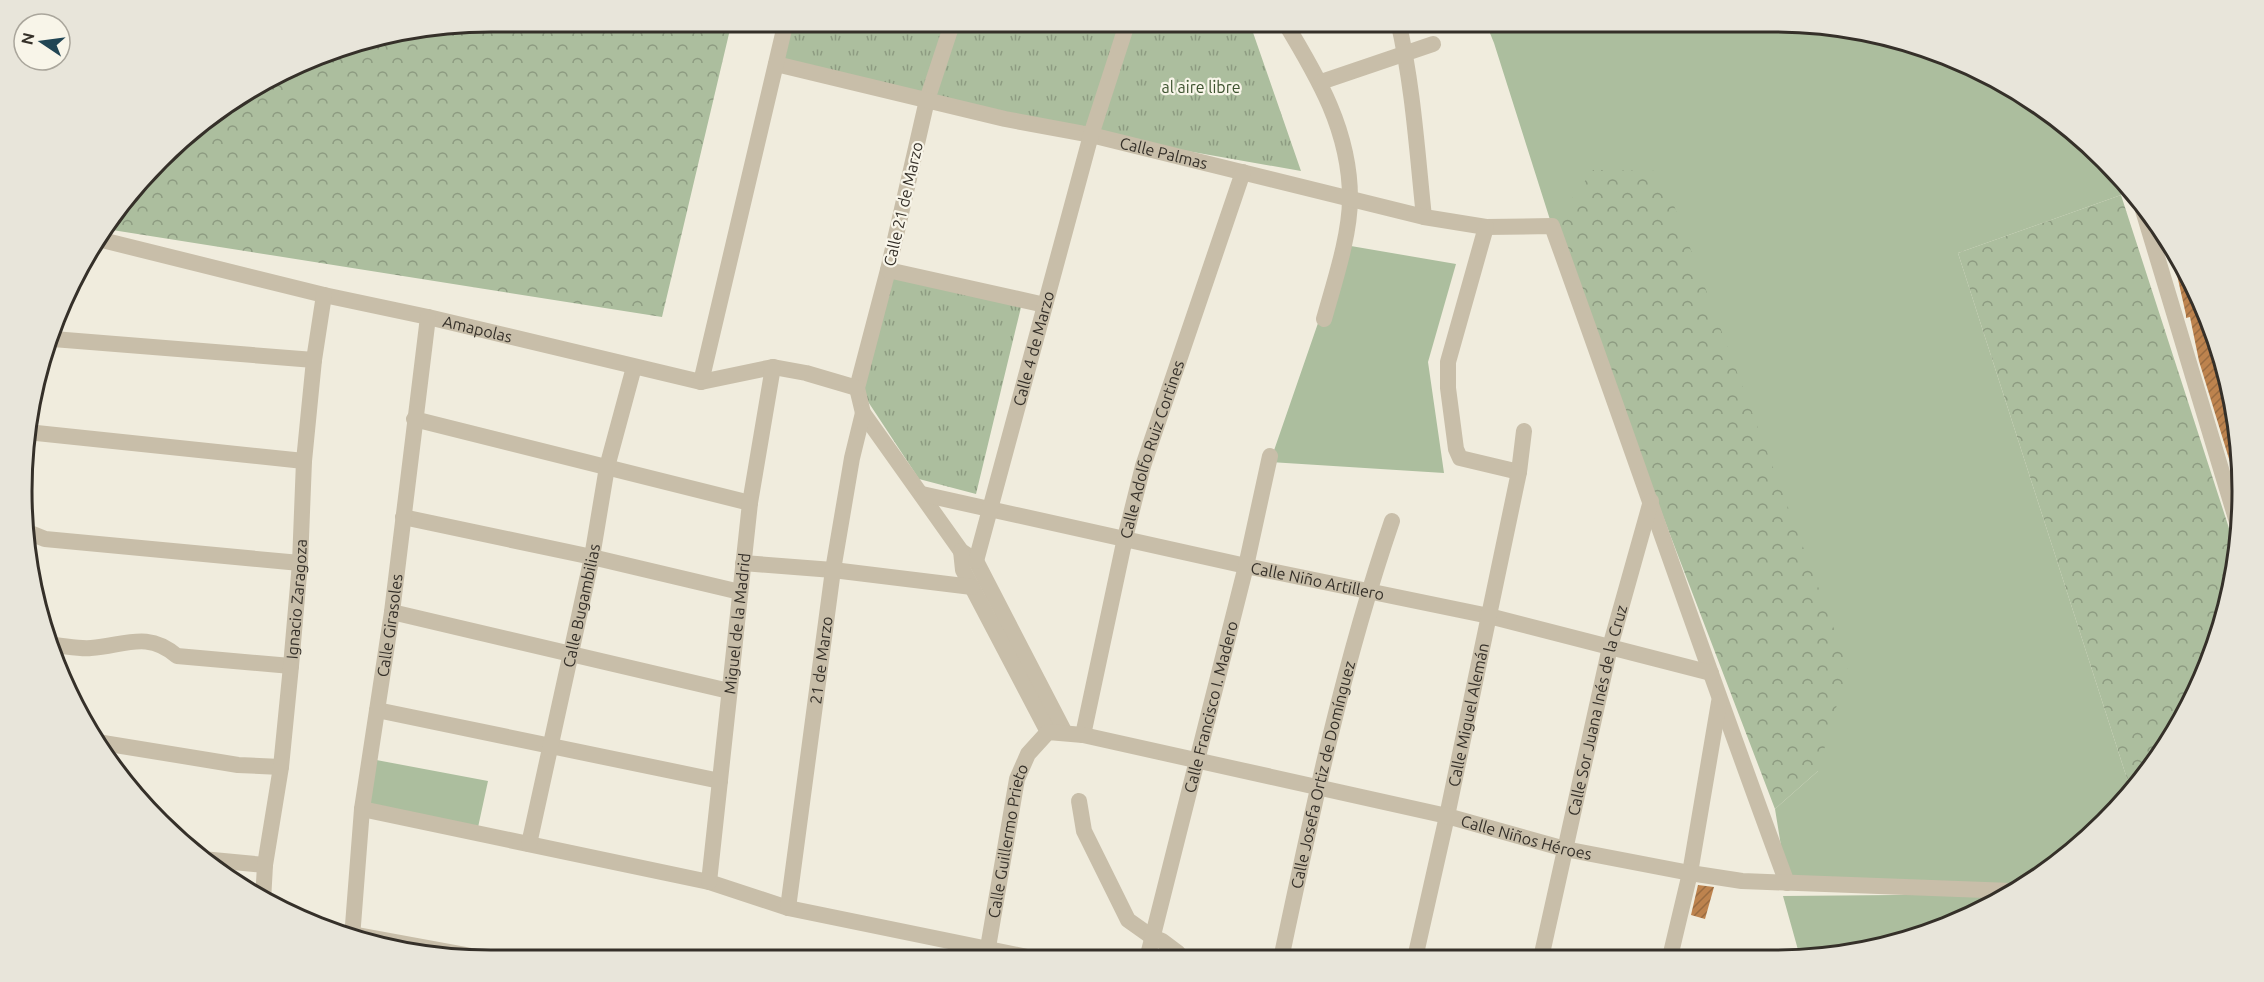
<svg xmlns="http://www.w3.org/2000/svg" width="2264" height="982" font-family="Ubuntu,sans-serif">
<defs>
<pattern id="forest-crowns" width="20" height="18" patternUnits="userSpaceOnUse" patternTransform="scale(1.5)"><rect width="20" height="18" fill="#acbe9e"/><path d="M2 6a3 3 0 1 1 6 0M12 15a3 3 0 1 1 6 0" fill="none" stroke="#8d9b81"/></pattern>
<pattern id="park-tufts" width="24" height="20" patternUnits="userSpaceOnUse" patternTransform="scale(1.5)"><rect width="24" height="20" fill="#acbe9e"/><path d="M3 7l-1-3M5 7V3M7 7l1-3M15 17l-1-3M17 17v-4M19 17l1-3" fill="none" stroke="#8d9b81"/></pattern>
<pattern id="building-hatch" width="6" height="6" patternUnits="userSpaceOnUse" patternTransform="scale(1.5)"><rect width="6" height="6" fill="#bd834e"/><path d="M-1 1l2-2M0 6l6-6M5 7l2-2" fill="none" stroke="#9a6c41"/></pattern>
</defs>
<rect width="100%" height="100%" fill="#f0ecdd"/>
<path fill="#acbe9e" d="M1485,21H1773L1924,46L2008,84L2083,138L2117,174L2121,195L1958,253L2130,788L2059,864L2012,891L1787,883L1775,809L1818,771L1552,226L1494,43Z
M1345,245L1456,264L1428,362L1444,473L1270,462Z
M371,759L488,781L477,832L364,808Z
M2007,894L1953,925L1835,957H1800L1783,896Z"/>
<path fill="url(#forest-crowns)" d="M491,21H732L662,317L106,229L181,137L256,84L340,46Z
M1593,170L1661,171L1848,666L1818,771L1775,809L1552,226Z
M2121,195L2238,556L2218,642L2164,752L2130,788L1958,253Z"/>
<path fill="url(#park-tufts)" d="M793,21H1249L1301,171L1074,131L784,59Z
M887,271L1022,303L976,494L919,479L861,391Z"/>
<path fill="url(#building-hatch)" d="M2171,248H2172L2195,283L2227,370L2242,461L2241,498L2199,361L2190,317L2186,318V315Z
M1698,885L1714,887L1705,919L1691,915Z"/>
<g fill="none" stroke-linecap="round" stroke-linejoin="round">
<g stroke="#c8bea9" stroke-width="16">
<path d="M953,21L927,100L888,270L857,388L863,413L961,551L976,561L1065,733"/>
<path d="M1284,21C1318,77 1350,131 1350,198C1350,236 1334,283 1324,319"/>
<path d="M1398,21C1413,85 1417,151 1424,217"/>
<path id="s1" d="M776,64L1005,119L1091,135L1424,217L1486,227L1552,226C1631,445 1706,665 1787,883"/>
<path d="M1321,82L1433,44"/>
<path d="M2139,197L2240,532"/>
<path d="M1486,227L1448,362V388L1456,449L1460,458L1519,472"/>
<path id="s2" d="M98,239L324,295L428,317L701,382L773,367L806,373L857,388"/>
<path d="M888,270L1045,305"/>
<path d="M53,339L314,360"/>
<path d="M701,382L786,21"/>
<path d="M414,419L750,503"/>
<path d="M27,432L304,461"/>
<path id="s3" d="M922,494L1246,566L1489,616L1711,673"/>
<path d="M403,517L592,557L740,592"/>
<path d="M25,531L45,539L300,563"/>
<path d="M961,551L963,570L1048,732"/>
<path id="s4" d="M976,561L1091,135L1126,27"/>
<path d="M743,563L833,570L972,587"/>
<path d="M392,612L729,691"/>
<path d="M53,645C66,646 79,649 91,648C124,646 147,630 177,656L291,666"/>
<path d="M377,710L720,781"/>
<path id="s5" d="M1083,735L1125,538L1143,466L1243,172"/>
<path d="M97,742L238,765L281,767"/>
<path d="M1079,801L1084,831L1128,920L1152,937L1162,941L1178,953L1180,959"/>
<path d="M362,809L709,882L788,908L1037,959"/>
<path id="s6" d="M529,844L592,557L607,467L634,367"/>
<path d="M202,859L265,865"/>
<path id="s7" d="M709,882L750,503L773,367"/>
<path id="s8" d="M263,901L265,865L281,767L291,666L300,563L304,461L314,360L324,295"/>
<path id="s9" d="M788,908L833,570L852,458L863,413"/>
<path d="M352,934L499,961"/>
<path id="s10" d="M352,938L362,809L392,612L428,317"/>
<path d="M1670,957L1690,873L1719,702"/>
<path id="s11" d="M1415,958L1447,816L1519,472L1524,431"/>
<path id="s12" d="M1541,958L1610,647L1651,501"/>
<path id="s13" d="M1147,959L1246,566L1270,456"/>
<path id="s14" d="M1281,959C1312,812 1343,664 1392,521"/>
</g>
<path stroke="#c8bea9" stroke-width="16" id="s15" d="M986,959L1017,779L1028,754L1048,732L1083,735L1447,816L1565,849L1690,873L1742,881L2012,891"/>
</g>
<g text-anchor="middle" stroke-width="4.5" stroke-linejoin="round" paint-order="stroke">
<g font-size="16" fill="#3c522e" stroke="#f8f5e9">
<text x="1201" y="93">al aire libre</text>
</g>
<g font-size="16" fill="#353029" stroke="#f8f5e9">
<text dy="6" stroke="none"><textPath href="#s1" startOffset="398">Calle Palmas</textPath></text>
<text transform="translate(903 204) rotate(-77)" y="6">Calle 21 de Marzo</text>
<text dy="6" stroke="none"><textPath href="#s2" startOffset="390">Amapolas</textPath></text>
<text dy="6" stroke="none"><textPath href="#s4" startOffset="220">Calle 4 de Marzo</textPath></text>
<text dy="6" stroke="none"><textPath href="#s5" startOffset="294">Calle Adolfo Ruiz Cortines</textPath></text>
<text dy="6" stroke="none"><textPath href="#s3" startOffset="405">Calle Niño Artillero</textPath></text>
<text dy="6" stroke="none"><textPath href="#s8" startOffset="304">Ignacio Zaragoza</textPath></text>
<text dy="6" stroke="none"><textPath href="#s6" startOffset="244">Calle Bugambilias</textPath></text>
<text dy="6" stroke="none"><textPath href="#s7" startOffset="260">Miguel de la Madrid</textPath></text>
<text dy="6" stroke="none"><textPath href="#s10" startOffset="315">Calle Girasoles</textPath></text>
<text dy="6" stroke="none"><textPath href="#s9" startOffset="250">21 de Marzo</textPath></text>
<text dy="6" stroke="none"><textPath href="#s13" startOffset="260">Calle Francisco I. Madero</textPath></text>
<text dy="6" stroke="none"><textPath href="#s12" startOffset="254">Calle Sor Juana Inés de la Cruz</textPath></text>
<text dy="6" stroke="none"><textPath href="#s11" startOffset="249">Calle Miguel Alemán</textPath></text>
<text dy="6" stroke="none"><textPath href="#s14" startOffset="189">Calle Josefa Ortiz de Domínguez</textPath></text>
<text dy="6" stroke="none"><textPath href="#s15" startOffset="730">Calle Niños Héroes</textPath></text>
<text dy="6" stroke="none"><textPath href="#s15" startOffset="120">Calle Guillermo Prieto</textPath></text>
</g>
</g>
<path d="M0 0H2264V982H0ZM491 32H1773A459 459 0 0 1 2232 491V491A459 459 0 0 1 1773 950H491A459 459 0 0 1 32 491V491A459 459 0 0 1 491 32Z" fill="#e8e5da" fill-rule="evenodd"/>
<path fill="none" stroke="#353029" stroke-width="3" d="M491 32H1773A459 459 0 0 1 2232 491V491A459 459 0 0 1 1773 950H491A459 459 0 0 1 32 491V491A459 459 0 0 1 491 32Z"/>
<g transform="translate(42 42) rotate(283)"><circle r="28" fill="#f8f5e9" stroke="#aaa69c" stroke-width="1.5"/>
<path d="M0-4.5L10 22L0 15L-10 22Z" fill="#214554"/>
<text y="-9" font-size="16" font-weight="bold" text-anchor="middle" fill="#353029">N</text>
</g>
</svg>
